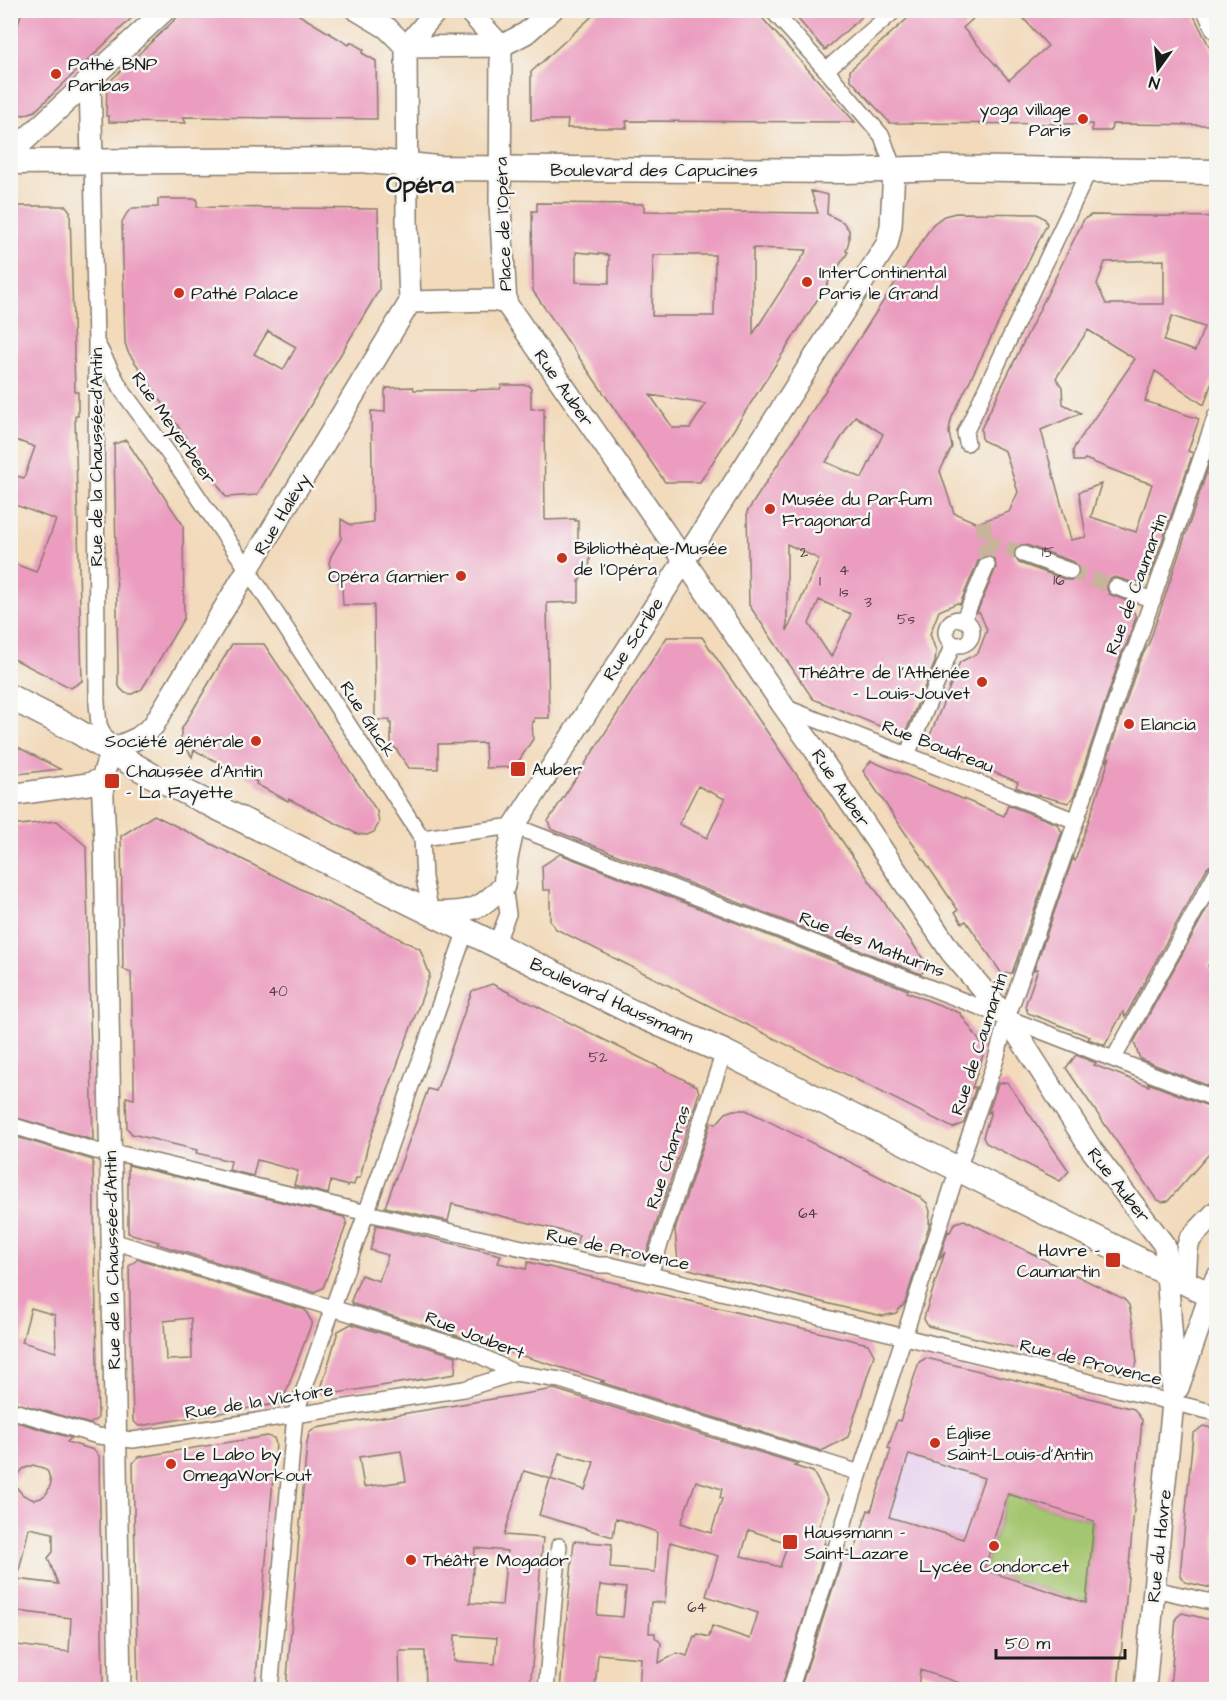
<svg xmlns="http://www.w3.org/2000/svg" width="1227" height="1700" font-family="'Architects Daughter',sans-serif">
<rect width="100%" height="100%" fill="#f6f6f2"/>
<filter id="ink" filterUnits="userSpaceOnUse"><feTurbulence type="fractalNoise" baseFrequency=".0167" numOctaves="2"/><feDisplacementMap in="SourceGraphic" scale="12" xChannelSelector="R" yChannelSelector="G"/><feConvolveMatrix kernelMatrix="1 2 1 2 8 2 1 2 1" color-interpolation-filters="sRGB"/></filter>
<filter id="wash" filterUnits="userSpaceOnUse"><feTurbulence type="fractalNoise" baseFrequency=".008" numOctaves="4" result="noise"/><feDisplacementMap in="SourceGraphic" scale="24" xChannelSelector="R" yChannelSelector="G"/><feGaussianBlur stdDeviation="1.35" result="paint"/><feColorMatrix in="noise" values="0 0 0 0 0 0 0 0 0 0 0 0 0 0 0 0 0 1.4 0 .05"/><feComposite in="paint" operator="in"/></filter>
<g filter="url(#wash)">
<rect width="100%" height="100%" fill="#f2dabb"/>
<path fill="#e7d2ef" d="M891,1449L1133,1526L1124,1623L1078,1608L854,1553L868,1510L871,1511Z"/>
<path fill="#a4c66f" stroke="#607146" stroke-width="1.5" d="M1008,1494L1094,1521L1086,1603L984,1570Z"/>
<g id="blocks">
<path fill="#eb9cbf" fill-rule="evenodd" d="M22,10H140L35,111L24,115L10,113V55Z
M185,10H291L349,45L351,42L364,50L362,53L376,61L377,119L183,117L186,123L109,122V116H106L107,84Z
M599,10H755L855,122L626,121L627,128H567L568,120H531V72Z
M790,10H869L825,50Z
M917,10H982L963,28L1009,80L1048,46L1016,10H1118L1121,17L1134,10H1191L1216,60V125L1112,124L1111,131H1092V124L890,123L850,79V70Z
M811,191L828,195L827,214L843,222L849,230V241L846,251L848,252L700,482H665L533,291L532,211H537V203L644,204V211L818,213ZM753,248L807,250L753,334ZM576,252L609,255V283L576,282ZM653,255H715L714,316H652ZM650,395L706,404L690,428H673Z
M158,199H197V207L378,209L379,290L257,495L226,497L128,352L125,343L122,222L127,213L133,208L158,207ZM268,331L296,347L283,370L254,354Z
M10,206H66L70,211L75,392H78V416H75L82,681L71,688L10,657V562L36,572L56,520L10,503V474L24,478L35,447L10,438Z
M956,213L1037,214L1045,219L1047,224L952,417L950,425L949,433L952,447L940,471L954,513L977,523L1009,512L1018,492L1005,451L982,440L981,429L1084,219L1091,215L1216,217V370L1204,405L1155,371L1145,401L1199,419L1188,451L1193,453L1150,576L1135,583L1115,577L1110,579L1107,583V589L1109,594L1129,602L1136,617L1127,643L1121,655L1074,796L1068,803L1030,793L1016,787L1018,782L926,745L960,662L978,653L987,630L980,613L977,612L996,568L995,560L991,556L985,555L978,561L960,604L957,603L939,611L930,634L936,651L935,662L904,736L813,699L749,605L747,512L933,224L944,216ZM1164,260V304H1106L1097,284L1105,262ZM1172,316L1204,327L1195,351L1164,341ZM1088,330L1135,359L1075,446L1073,451L1074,461H1083L1085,459L1128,476L1152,484L1136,532L1091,517L1101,484L1079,492L1086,537L1071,540L1041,430L1081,413L1063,404L1062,387L1056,378ZM855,416L883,434L862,478L826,462ZM787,544L819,559L787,631ZM1021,545H1026L1074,562L1079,569V575L1072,580H1067L1019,563L1014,556V551L1016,547ZM819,600L851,614L831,657L809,624Z
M502,385H529L531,389V409L544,408L545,520L575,519V521H578V540L588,552L590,559L589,568L579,581V601L576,602L547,603L549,718H534V722H532L533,739L515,767L486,768L485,743L438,744V769L409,768L391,742V723H390V720H375L374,605H343L342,585L332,575L329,563L331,556L341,539V519L351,525L373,522L371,411L385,412V390L387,389L386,388L413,387L414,390H464L500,389Z
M126,440L183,525L184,618L142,689L132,694L125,693L120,688L118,683V666L114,444Z
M1211,459L1216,461V540L1215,545L1216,549V863L1212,864L1207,868L1125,1017L1123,1012L1105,1045L1088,1039L1090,1037L1028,1013L1025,1006L1038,969L1034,970L1073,858L1075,861L1110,757L1106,762L1139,662L1149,643L1161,608Z
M667,637H702L928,966L921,974L551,829L548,821ZM698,786L725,799L707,838L679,824Z
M232,644H264L377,811L379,823L374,832L367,835L357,834L289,799L288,801L256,784L257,782L194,750L192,757L181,740V730Z
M10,743L60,769L10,775Z
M871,761L1004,816L1008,805L1057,824L1059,827L1062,832L1012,973L1002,974L966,921L962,923L955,912L958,910L863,771Z
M154,815L420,949L430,975L368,1145L360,1178H356L354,1185L349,1184L348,1186L331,1181L328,1194L294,1185L298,1171L257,1160L253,1176L229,1170L231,1161L196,1153L197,1150L132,1134L127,1128L126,1097L134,1099V1080L131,972L123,969L121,836Z
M57,821L86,846L93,1140L10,1116V826Z
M560,854L908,990L907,992L960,1013L985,1049L972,1088L976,1087L964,1123L953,1128L556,929L550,921V890H543L542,866Z
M1216,892V951L1208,966L1216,971V980L1213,985L1216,988V1089L1140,1059L1134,1042Z
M492,984L697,1086L699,1093L646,1255L641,1258L576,1243L579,1235L452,1204L448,1221L385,1207L428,1089L436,1091L472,991Z
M1076,1055L1096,1063L1094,1065L1149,1086L1148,1083L1216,1109V1146L1168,1201L1162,1202L1156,1199L1066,1068Z
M1007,1082L1069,1171L1060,1181L986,1143L983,1137L991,1111L988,1113L998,1084Z
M733,1110H746L920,1197L927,1203L930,1211L929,1223H930L905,1303L896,1313L883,1316L846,1308L689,1269L682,1266L678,1261L675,1230L711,1122L716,1124L726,1113Z
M10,1135L93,1160L98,1418L90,1424L10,1401ZM31,1308L55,1315L56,1352L22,1342Z
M128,1165L344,1217L347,1223L323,1288L314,1292L157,1244L159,1242L128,1233Z
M964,1220L1124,1299L1129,1305L1133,1324L1137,1363L1133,1372L1124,1375L928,1326L924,1319L925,1314L945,1252L939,1260L948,1231L950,1232L955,1223Z
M376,1225L501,1255L498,1263L526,1269L528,1262L868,1344L874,1355L848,1437L822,1451L600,1382L605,1381L353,1304L351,1301L361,1275L379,1281L388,1255L370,1250L374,1238H373Z
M138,1259L305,1310L312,1322L282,1403L139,1426L133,1421L129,1266ZM191,1318L192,1359L166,1360L164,1321Z
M351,1324L456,1356L455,1374L325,1395L321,1389L338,1331Z
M926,1358L1134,1409L1142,1420L1118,1689H978L920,1670L918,1689H800L845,1551L854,1553L868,1510L871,1511L881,1481L891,1449L888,1448L897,1420L900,1421L919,1362ZM909,1454L984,1478L963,1539L889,1517ZM1008,1494L1094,1521L1086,1603L984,1570Z
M554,1389L798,1464L794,1466L813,1472L828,1499L816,1536L826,1539L824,1544L827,1545L781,1689H639L641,1658L598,1654L595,1689H560L574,1541L612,1544L610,1568L655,1572L657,1532L616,1518L613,1537L539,1515L550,1479L585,1490L594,1462L559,1453L551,1479L524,1471L504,1535L543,1538L530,1689H426L425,1651H399L400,1689H286L307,1443L309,1433L316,1428ZM401,1451L406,1481L364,1487L359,1457ZM696,1481L722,1489L720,1498L722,1499L711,1533L681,1523ZM749,1530L788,1543L780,1567L741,1556ZM670,1542L718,1556L706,1596L758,1613L750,1639L712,1626L709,1637L697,1634L696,1637L694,1636L687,1656L678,1653L659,1663L661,1643L655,1637V1633H649L651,1602L665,1603ZM475,1548L507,1551L502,1605L470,1603ZM600,1585L626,1588L623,1617L597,1615ZM455,1635L497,1638L495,1664L454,1661Z
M10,1420L71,1438L67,1442L94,1450L99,1456L103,1689H10V1644L69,1652L71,1618L10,1610ZM33,1465L43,1468L48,1472L51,1483L47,1493L41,1498L34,1500L23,1495L12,1482L23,1469ZM29,1528L53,1533V1552L48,1558L58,1584L17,1579Z
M1203,1426L1216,1429V1589L1185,1582L1180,1576L1193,1434Z
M267,1436L274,1438L276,1444L255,1689H138L133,1463L138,1457Z
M1182,1613L1216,1621V1689H1170L1176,1618Z"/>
</g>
</g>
<g filter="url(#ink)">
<use href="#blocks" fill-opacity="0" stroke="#877b6c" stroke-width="1.5"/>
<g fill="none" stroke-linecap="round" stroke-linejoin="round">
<path stroke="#c7b49b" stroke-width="15" stroke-dasharray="15 8" stroke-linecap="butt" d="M983,521L987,564
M985,541L1023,554
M1070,571L1116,587"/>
<defs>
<path id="street" d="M772,10L826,70L882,136L894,170
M826,70L895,10
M92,162L96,342L97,703L99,725L111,750
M96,342L121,389L174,461L248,570L422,838L424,878L431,913
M967,443L965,433L1089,170
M1023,554L1070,571
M1116,587L1153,600
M946 632a13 13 0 1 1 26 0a13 13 0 1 1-26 0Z
M964,619L987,565
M784,707L1076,821
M907,755L953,644
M422,838L514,826L1216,1099
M496,944L508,914L504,886
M1114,1058L1216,873
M10,1125L96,1151L126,1155L367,1213L598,1265H610L1216,1413
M112,1241L467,1349L515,1373L560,1380L860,1473
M650,1274L724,1052
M10,1410L98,1436L133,1440L464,1389L515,1373
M1154,1589L1216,1603
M270,1690L295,1415L466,930
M546,1690L559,1546
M790,1690L958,1169L996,1059L1007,1018L1076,821L1130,658L1136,647L1216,415"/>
<path id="secondary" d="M357,10L387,28L406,47L501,46L526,33L552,10
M468,10L501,46L500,206L506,303
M1208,10L1216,28
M90,80L92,162
M10,154L165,10
M410,302L407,220L406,47L437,10
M410,302L493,300L506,303
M506,303L684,560L784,707L815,750L951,952L1007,1018L1091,1149L1165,1246L1172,1341L1173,1403L1154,1589L1145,1690
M10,795L88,784L102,779
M431,913C447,912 467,913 481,905C489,900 497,892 504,886L507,858L514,826L887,244L891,226L894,170
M1185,1281L1187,1249L1190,1239L1216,1212
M1178,1388L1216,1278
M120,1690L105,839L102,779L111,750L138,738L153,726L410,302"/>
<path id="primary" d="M10,162L361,160L437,168L845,171L945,168L1216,172
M10,697L75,730L151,775L634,1013L724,1052L1216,1298"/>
</defs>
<use href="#street" stroke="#877b6c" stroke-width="18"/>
<use href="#secondary" stroke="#877b6c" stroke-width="24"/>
<use href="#primary" stroke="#877b6c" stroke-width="27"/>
<use href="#street" stroke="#fff" stroke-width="15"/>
<use href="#secondary" stroke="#fff" stroke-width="21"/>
<use href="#primary" stroke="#fff" stroke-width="24"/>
</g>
</g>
<g fill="#c8321e" stroke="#f6f6f2" stroke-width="2">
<circle cx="56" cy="74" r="6"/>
<circle cx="1083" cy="119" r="6"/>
<circle cx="807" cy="282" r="6"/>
<circle cx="179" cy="293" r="6"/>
<circle cx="770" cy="509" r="6"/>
<circle cx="562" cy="558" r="6"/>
<circle cx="461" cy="576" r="6"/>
<circle cx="982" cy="682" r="6"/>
<circle cx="1129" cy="724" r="6"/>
<circle cx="256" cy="741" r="6"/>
<rect x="510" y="761" width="16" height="16" rx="3"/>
<rect x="104" y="773" width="16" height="16" rx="3"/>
<rect x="1105" y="1252" width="16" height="16" rx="3"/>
<circle cx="935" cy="1443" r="6"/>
<circle cx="171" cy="1464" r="6"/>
<rect x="782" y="1534" width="16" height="16" rx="3"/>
<circle cx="994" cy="1546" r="6"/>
<circle cx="411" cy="1560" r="6"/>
</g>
<g text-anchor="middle" stroke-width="5" stroke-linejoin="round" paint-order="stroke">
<g font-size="15" fill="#503c45">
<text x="804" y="557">2</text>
<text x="1048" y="557">15</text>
<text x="844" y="575">4</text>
<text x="1059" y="585">16</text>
<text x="820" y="586">1</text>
<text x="844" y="597">1s</text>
<text x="868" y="607">3</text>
<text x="906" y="624">5s</text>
<text x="278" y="996">40</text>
<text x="598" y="1062">52</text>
<text x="808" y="1218">64</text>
<text x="697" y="1612">64</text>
</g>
<g font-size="18" fill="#1c1c1c" stroke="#f6f6f2" text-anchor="start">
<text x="68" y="70">Pathé BNP<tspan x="68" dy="21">Paribas</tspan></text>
<text x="1071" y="115" text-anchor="end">yoga village<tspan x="1071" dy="21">Paris</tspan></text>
<text x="819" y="278">InterContinental<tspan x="819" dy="21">Paris le Grand</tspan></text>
<text x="191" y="299">Pathé Palace</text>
<text x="782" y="505">Musée du Parfum<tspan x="782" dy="21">Fragonard</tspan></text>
<text x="574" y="554">Bibliothèque-Musée<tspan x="574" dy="21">de l'Opéra</tspan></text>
<text x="449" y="582" text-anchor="end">Opéra Garnier</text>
<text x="970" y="678" text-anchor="end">Théâtre de l'Athénée<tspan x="970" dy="21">- Louis-Jouvet</tspan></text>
<text x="1141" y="730">Elancia</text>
<text x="244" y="747" text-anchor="end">Société générale</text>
<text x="532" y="775">Auber</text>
<text x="126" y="777">Chaussée d'Antin<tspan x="126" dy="21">- La Fayette</tspan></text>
<text x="1100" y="1256" text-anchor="end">Havre -<tspan x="1100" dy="21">Caumartin</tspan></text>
<text x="947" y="1439">Église<tspan x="947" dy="21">Saint-Louis-d'Antin</tspan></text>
<text x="183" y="1460">Le Labo by<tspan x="183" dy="21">OmegaWorkout</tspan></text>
<text x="804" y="1538">Haussmann -<tspan x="804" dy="21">Saint-Lazare</tspan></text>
<text x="423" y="1566">Théâtre Mogador</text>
<text x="994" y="1572" text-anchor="middle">Lycée Condorcet</text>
</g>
<g font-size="18" fill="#1c1c1c" stroke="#f6f6f2">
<text x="654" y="176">Boulevard des Capucines</text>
<text transform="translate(503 224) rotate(-92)" y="6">Place de l'Opéra</text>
<text transform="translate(564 388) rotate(55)" y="6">Rue Auber</text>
<text transform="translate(174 428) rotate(55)" y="6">Rue Meyerbeer</text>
<text transform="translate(96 457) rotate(-90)" y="6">Rue de la Chaussée-d'Antin</text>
<text transform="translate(282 514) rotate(-59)" y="6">Rue Halévy</text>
<text transform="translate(1136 584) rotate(-70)" y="6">Rue de Caumartin</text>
<text transform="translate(633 639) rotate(-57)" y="6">Rue Scribe</text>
<text transform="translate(368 719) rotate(57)" y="6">Rue Gluck</text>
<text transform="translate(938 746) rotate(21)" y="6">Rue Boudreau</text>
<text transform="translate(841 788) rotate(56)" y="6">Rue Auber</text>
<text transform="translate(872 944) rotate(21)" y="6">Rue des Mathurins</text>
<text transform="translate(612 1000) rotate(25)" y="6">Boulevard Haussmann</text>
<text transform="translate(979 1044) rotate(-72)" y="6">Rue de Caumartin</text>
<text transform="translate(668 1157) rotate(-72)" y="6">Rue Charras</text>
<text transform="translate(1119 1185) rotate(52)" y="6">Rue Auber</text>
<text transform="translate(618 1249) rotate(12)" y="6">Rue de Provence</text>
<text transform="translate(112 1260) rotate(-91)" y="6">Rue de la Chaussée-d'Antin</text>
<text transform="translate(475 1335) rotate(21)" y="6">Rue Joubert</text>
<text transform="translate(1091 1362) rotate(14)" y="6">Rue de Provence</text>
<text transform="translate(259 1401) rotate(-9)" y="6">Rue de la Victoire</text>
<text transform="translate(1159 1546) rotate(-84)" y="6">Rue du Havre</text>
</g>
<g font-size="24" font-weight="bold" fill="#1c1c1c" stroke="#f6f6f2">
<text x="420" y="192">Opéra</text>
</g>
</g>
<rect width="1227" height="1700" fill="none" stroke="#f6f6f2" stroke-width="36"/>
<g transform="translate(1158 69) rotate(195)" stroke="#f6f6f2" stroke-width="4.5" paint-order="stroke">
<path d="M0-4.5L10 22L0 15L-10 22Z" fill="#1c1c1c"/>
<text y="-9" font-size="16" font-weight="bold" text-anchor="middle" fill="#1c1c1c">N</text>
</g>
<path d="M996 1649v9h129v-9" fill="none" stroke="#1c1c1c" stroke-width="3"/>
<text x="1005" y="1649" font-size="18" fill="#1c1c1c" stroke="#f6f6f2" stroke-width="4.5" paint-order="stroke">50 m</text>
</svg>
